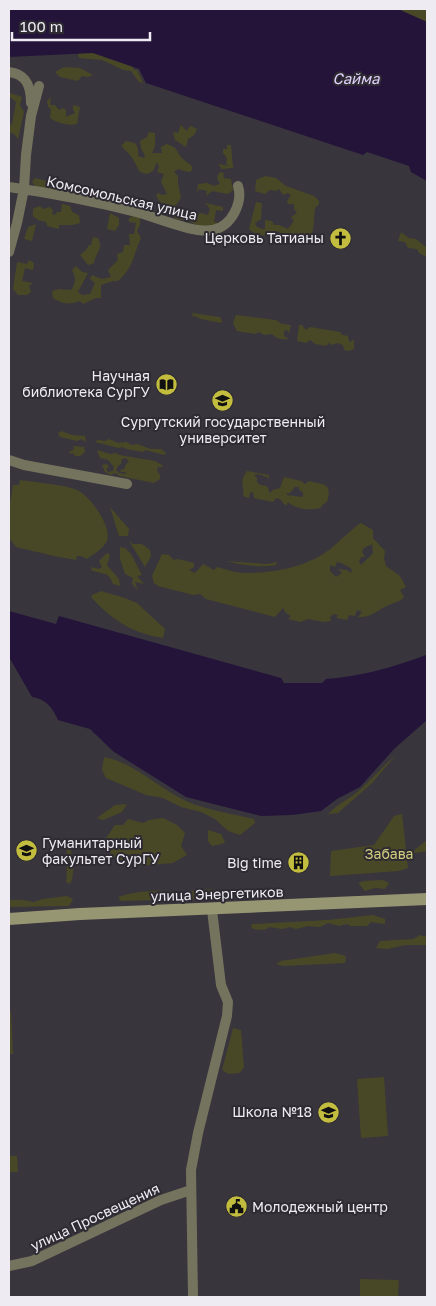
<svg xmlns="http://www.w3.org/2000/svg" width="436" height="1306" font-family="'Golos Text',sans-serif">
<rect width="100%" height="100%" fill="#38353d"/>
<path fill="#494826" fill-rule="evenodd" d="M398,9H427V22Z
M80,52L93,53L132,66L134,70H137L143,83L139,82L131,71L123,70L102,60L79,58L78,55Z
M64,67L80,68L93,75L88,77L82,76L78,81L60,77L55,72Z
M9,89L10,93L22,97L20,105L24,112L18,139L14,134L9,132V124L12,125L16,102L9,96Z
M51,97L50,105H55L59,110L63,108L66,110V117L75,113L73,109V105L80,107L77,124C67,126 58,123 50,118L51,109L48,107L47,101Z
M181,125L187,131L188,128L191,126L197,129L194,135L188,139L186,147L175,140L173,132L178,133Z
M149,132L155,133V146L152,153H162L161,147L167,144C180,149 175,151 183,159C187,163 190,163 193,168L190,172L184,171L179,169L174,172L178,176V183L181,198L176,205V209L184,212L186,220C179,221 172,217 166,213L169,205L160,202L156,196L158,193L162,195L167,194L161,182L164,174L157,172L159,167L157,162L153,171L147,174L140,172L131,156L121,146L126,141L135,143L138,148V156L144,158L145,156L141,148L140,141L147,137Z
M227,145H231L233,168L222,169L218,164L229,166L226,164L227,158L223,153V149H227Z
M223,172L224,178L231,179L233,190L228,194L212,191L206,196L207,191L199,189L197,193L198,184L207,183L214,186L220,184L217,178L219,173Z
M265,176L276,178L286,186L314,196L319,201V204L315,208C313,221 316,234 305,243L299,242L300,236L283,234L278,231L275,235C266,236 256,236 249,229L256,202L262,203L261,219L255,223L256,226L262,229H265V220L272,221L274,225H279L288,229L294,221L291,217L297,213L294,209V204H288L287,201L291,195L288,193L283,195L279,189L276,191L270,190L265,194L255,191L256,180Z
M35,178L46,181L45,187L57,189L53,191L37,188L32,182Z
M205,203L223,207V211L216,210L214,222L223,224C213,230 198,227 189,221L191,216L201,213L208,215L210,209Z
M62,204L70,206L72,212L79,215L80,223L73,225H59V229L47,226L46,222L38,220L33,216V209L39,206L44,209L49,207L53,210L52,214L55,215L57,212H61Z
M110,213L119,218V225L115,231L107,229Z
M135,215L140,218V224L137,231L141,238C133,255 134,267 118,281H113L101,285V298H96L83,304L80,301C69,305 62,304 53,298L52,291L59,289L71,290C76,283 76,278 72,270L76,266L82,272L88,273L78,292L82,295L90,294L95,283L90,279L92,275L102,279L111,277L108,270L118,260L117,254L123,252L124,245H130L129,234H134L136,223L129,222V218Z
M36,224L32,241L24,239L28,227Z
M401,232L409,238L416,239L427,248V257L419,253L417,249L408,248L405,242L398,241Z
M93,237L98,238C104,249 95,253 94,263L88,265L80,255L85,251L89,245H91Z
M29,260L34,263L33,270L25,268L22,281L33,283L29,286L31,292L27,295H18L13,289L17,262L27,264Z
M192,313L220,317L222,321L221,323L201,319L195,316L193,317Z
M236,315L276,320L282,324L291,325L289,333L287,330L284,331V336L289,339C282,340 277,339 272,334L264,335L259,332L255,334L237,331L233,323Z
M299,325H302L306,330L310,327L340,332L342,335L348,336L349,342L354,340V349L348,351L344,350L343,345L337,343L333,345L328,343L327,346L315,344L310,340L306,343L297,341Z
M61,431L72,435L85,436L86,442L81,439L77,441L60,437L58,433Z
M109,439L118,443L127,442L131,445L137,444L151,449H161L166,453L164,455L146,450L143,452L126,449L123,447L119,448L95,442L98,440L105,441Z
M73,446L84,447L85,452L80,456H75L73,453L70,454L69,452L74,449Z
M97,450L110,454L116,453L119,455L155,461L162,465L163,467H158L157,471L160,475V479L154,483L120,476L115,473L111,475L105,472L102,465L107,464L109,467L106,469L108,472L113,471L114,467L108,460L100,458ZM126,458L129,462L126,464L124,469L120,470L121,472H126L125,474L119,473L116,470L118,466L121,464L122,459Z
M247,471L269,475V478L258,474L254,475L257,478V482L260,485L267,486L270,493L273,490L280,488L284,477L301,481L305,484L309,481C323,485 333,482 327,502L322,505L321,508C311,511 295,509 288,502L286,506L280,499L276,498L273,502L254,498L253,492L250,493L249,498L243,496C245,485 238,484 247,471ZM295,487H299V490L303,492V497L287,495V493H290Z
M20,480C34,482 66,485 77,490C90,496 112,526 107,541C104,548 92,555 87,559L81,556H77L76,560L54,556L16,547L11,540L9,542V510L13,485H19Z
M110,507L129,529L128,536H119Z
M361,523L373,530V538L385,551L384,558L386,566L400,576L406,587L400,590L404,597C400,602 395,602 389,605C378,609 372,618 358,617L362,612L357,610L355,616L349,615L347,620L336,618L338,615L334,614L330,617L331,621L324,622L308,619L300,622L288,619L291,616L286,613L283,608L275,617L206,599L200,594L193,595L158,586L154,583L152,576L162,554L169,555L174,560L178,559L194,563V567L189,570L195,573L203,564L214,570L217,567C225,569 236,573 244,573C272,573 305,568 329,550C336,545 356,525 361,523ZM372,544L373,553L361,565L359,561L361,557H365L362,552L364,548ZM337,562C342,563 349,566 352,570L351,573L347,570L338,569L342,573L336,577L330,571V565L335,567Z
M129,541L133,544H142L150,550L151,556L145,567Z
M120,547L125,548L131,554L142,575L137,576L144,584L135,582L138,590L132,584L133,578L125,574L120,559Z
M107,553L110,555L107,565L119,579L120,586L113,584C108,570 102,575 91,570L92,567L99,569L102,567L99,561Z
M226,561L267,564L277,562L276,565C259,568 242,565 226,561Z
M101,591L125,598L137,603L165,629L163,638C132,633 112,620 91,597L92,595Z
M396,755L372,783L338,813L328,814C338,803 352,798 362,788C374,777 384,765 396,755Z
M104,757C135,763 158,788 186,801C207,810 232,814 254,819L255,823L240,835L228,831L215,819L201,812L181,807L163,798L146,795L106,778L102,770Z
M127,804L122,812L103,820L97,818L115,805Z
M402,814L408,868L399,871L330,876L331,851L374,845L394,816Z
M163,818L177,825L185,833L181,846L187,855L173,863L139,866L112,857L106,838L115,825H123L128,819L143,823L149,820Z
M208,830L221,834L225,842L222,844L212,846L208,841Z
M427,840V851L415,853L412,852Z
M68,842C73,854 76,873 70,884L66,882C68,868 65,855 68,842Z
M383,880L389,883L385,889L375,888L365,891L358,883L364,881Z
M198,889L222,890L229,893L226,898L121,901L118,897C133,892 150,890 166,891C180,892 183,895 198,889Z
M67,896L73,899L69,906L9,907V900H23L34,902L43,899Z
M373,915L385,919V924L371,922L367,926H351L347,924L339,926L328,923L320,927L308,926L296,929L290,927L282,929L270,927C264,931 257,930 251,928L252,924L328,920Z
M420,935L427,937V945H405L388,949L376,948L380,941L413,939Z
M335,953L346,956L345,963L283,966L276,964L281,961Z
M9,1011H11L13,1054H9Z
M233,1028L241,1030L244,1067L240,1073L229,1074L222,1070Z
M384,1077L388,1136L361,1138L357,1079Z
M9,1156H17L18,1172H9Z
M360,1279L399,1280L398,1297L360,1296Z"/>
<path fill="#24143a" d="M9,9H398L427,22V181L411,172L409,166L367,152L363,155L146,83L139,69L93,53L9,57Z
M9,611L56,624L59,616L281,678L284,683H322L326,679C363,676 391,668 426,655L427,720L394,749L360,787L337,799L321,811L292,815L261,816L186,797L114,752L90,729L58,720C53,708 46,699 32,697L9,657Z"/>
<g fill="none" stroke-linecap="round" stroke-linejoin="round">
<path stroke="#74745e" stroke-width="10" d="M9,72C27,74 31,87 31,103
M9,187C51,193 94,201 136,212C156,217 194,234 213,230C232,226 243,202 238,186
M9,252L17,223L24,189L26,155L31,116L39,86
M9,460L24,465L127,484
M9,1266L32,1261L161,1200L191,1190
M193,1297L191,1170L198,1133L227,1016L228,1002L221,985L212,910"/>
<path stroke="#979673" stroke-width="12" d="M9,919L80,914L427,899"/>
</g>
<defs>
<symbol id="church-disc" viewBox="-11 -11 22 22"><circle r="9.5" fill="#c3bd3f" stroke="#2e2b33"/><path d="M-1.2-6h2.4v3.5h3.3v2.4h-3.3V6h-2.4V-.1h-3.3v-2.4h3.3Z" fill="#111"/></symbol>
<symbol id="library-disc" viewBox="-11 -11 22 22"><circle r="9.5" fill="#c3bd3f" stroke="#2e2b33"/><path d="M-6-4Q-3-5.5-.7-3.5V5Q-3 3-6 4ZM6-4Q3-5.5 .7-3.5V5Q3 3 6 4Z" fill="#111"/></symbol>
<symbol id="university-disc" viewBox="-11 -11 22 22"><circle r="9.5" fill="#c3bd3f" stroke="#2e2b33"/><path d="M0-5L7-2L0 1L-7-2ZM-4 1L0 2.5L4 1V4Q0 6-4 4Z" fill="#111"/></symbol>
<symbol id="building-disc" viewBox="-11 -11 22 22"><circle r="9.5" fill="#c3bd3f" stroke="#2e2b33"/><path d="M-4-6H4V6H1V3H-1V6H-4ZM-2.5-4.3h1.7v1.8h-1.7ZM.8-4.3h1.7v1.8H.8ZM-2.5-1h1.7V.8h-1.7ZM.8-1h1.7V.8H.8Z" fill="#111"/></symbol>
<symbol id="school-disc" viewBox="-11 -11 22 22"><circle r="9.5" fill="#c3bd3f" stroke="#2e2b33"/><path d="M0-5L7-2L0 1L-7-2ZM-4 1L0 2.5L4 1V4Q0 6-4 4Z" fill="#111"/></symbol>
<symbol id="civic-disc" viewBox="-11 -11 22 22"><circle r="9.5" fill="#c3bd3f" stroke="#2e2b33"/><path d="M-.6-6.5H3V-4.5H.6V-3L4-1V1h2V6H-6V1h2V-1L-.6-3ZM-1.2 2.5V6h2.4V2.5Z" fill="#111"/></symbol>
</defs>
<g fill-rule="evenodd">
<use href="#church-disc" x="328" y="226" width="25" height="25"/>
<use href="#library-disc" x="154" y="372" width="25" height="25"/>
<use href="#university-disc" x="210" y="388" width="25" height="25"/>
<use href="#university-disc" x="14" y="838" width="25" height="25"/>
<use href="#building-disc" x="286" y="850" width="25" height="25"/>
<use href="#school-disc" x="316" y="1100" width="25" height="25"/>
<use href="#civic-disc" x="224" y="1194" width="25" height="25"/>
</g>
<g text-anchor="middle" stroke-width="4" stroke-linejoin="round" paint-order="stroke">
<g font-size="14" fill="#eeecf2" stroke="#2e2b33">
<text transform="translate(122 198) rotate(13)" y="5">Комсомольская улица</text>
<text transform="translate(217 894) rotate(-2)" y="5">улица Энергетиков</text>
<text transform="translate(95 1217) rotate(-25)" y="5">улица Просвещения</text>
</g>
<g font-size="14" fill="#eeecf2" stroke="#2e2b33" text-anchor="end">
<text x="324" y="243">Церковь Татианы</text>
<text x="150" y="381">Научная<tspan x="150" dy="16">библиотека СурГУ</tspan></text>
<text x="223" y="427" text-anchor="middle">Сургутский государственный<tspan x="223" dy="16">университет</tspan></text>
<text x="42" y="848" text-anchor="start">Гуманитарный<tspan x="42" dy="16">факультет СурГУ</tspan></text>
<text x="282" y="868">Big time</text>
<text x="312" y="1117">Школа №18</text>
<text x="252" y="1212" text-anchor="start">Молодежный центр</text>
</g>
<g font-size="14" fill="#d0cd7d" stroke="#2e2b33">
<text x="389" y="859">Забава</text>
</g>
<g font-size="15" font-style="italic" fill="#dfd0fc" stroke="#2e2b33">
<text x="356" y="84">Сайма</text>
</g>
</g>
<rect width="436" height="1306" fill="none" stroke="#eeecf2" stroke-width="20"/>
<path d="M12 32v8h138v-8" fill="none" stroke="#eeecf2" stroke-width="2.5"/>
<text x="20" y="32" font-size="15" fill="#eeecf2" stroke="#2e2b33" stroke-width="4" paint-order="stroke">100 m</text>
</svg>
